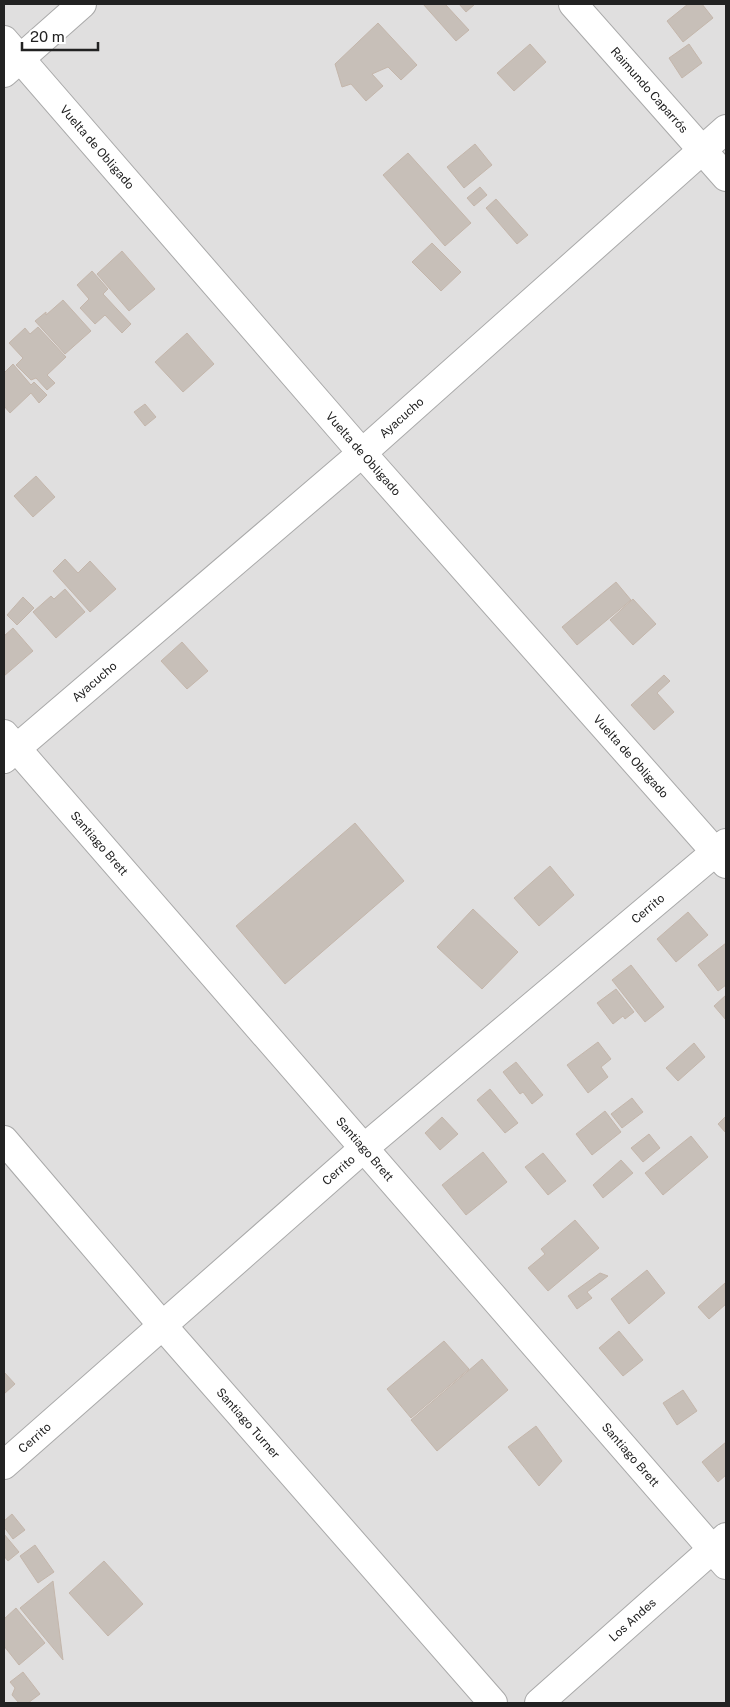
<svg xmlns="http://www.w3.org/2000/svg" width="730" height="1707" font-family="'Public Sans',sans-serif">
<rect width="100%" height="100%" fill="#f2efe9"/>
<path fill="#e0dfdf" d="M4,4H726V1703H4Z"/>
<path fill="#c7bfb8" stroke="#c4b6ab" d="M423,4H445L469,30L456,41Z
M459,4H475L466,12Z
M688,4H702L713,18L683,42L667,21Z
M378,23L417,65L401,80L388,67L372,74L383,86L366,101L351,84L342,87L335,64Z
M530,44L546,62L514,91L497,73Z
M689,44L702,63L682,78L669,58Z
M475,144L492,165L464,188L447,167Z
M408,153L471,223L445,246L383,175Z
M480,187L487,195L474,206L467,198Z
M496,199L528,235L517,244L486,208Z
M432,243L461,272L441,291L412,262Z
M122,251L155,289L129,311L97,274Z
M92,271L108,289L103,294L131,324L122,333L105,315L95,324L80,308L89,299L77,285Z
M63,300L91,331L65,354L35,321L46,312V315Z
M38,327L66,357L47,375L55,383L47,390L36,378L31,380L16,365L23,358L9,343L25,328L30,334Z
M187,333L214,364L183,392L155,362Z
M13,364L31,385L34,382L47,395L39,403L31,393L10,413L4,406V370L5,372Z
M145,404L156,417L145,426L134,412Z
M36,476L55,497L33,517L14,496Z
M65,559L78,573L90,561L116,589L90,612L53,571Z
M616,582L631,600L577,645L562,627Z
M65,589L85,612L56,638L33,612L51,596L54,599Z
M23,597L34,608L17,625L7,615Z
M633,599L656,624L633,645L610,620Z
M13,628L33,651L4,676V636Z
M182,642L208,671L187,689L161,661Z
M664,675L670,681L657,693L674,712L654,730L631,705Z
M355,823L404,881L285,984L236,926Z
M550,866L574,895L539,926L514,898Z
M473,909L518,952L482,989L437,947Z
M688,912L708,935L676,962L657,939Z
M726,943V985L718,991L698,965Z
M631,965L664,1007L645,1022L612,980Z
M616,989L634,1012L625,1019L623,1016L613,1024L597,1003Z
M726,995V1020L714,1006Z
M598,1042L611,1059L601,1067L608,1077L588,1093L567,1065Z
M694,1043L705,1057L678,1081L666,1068Z
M516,1062L543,1095L532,1104L523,1092L520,1094L503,1072Z
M490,1089L518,1123L505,1133L477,1100Z
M632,1098L643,1112L622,1128L611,1114Z
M605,1111L621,1132L592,1155L576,1134Z
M726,1116V1133L718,1124Z
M442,1117L458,1134L440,1150L425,1133Z
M649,1134L660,1148L643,1162L631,1148Z
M691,1136L708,1157L663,1195L645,1173Z
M483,1152L507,1182L466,1215L442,1185Z
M543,1153L566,1181L548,1195L525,1167Z
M621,1160L633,1173L603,1198L593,1185Z
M575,1220L599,1248L548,1291L528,1268L545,1254L541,1249Z
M647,1270L665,1293L629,1324L611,1299Z
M600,1273L608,1276L587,1292L592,1298L577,1309L568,1296Z
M725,1283L726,1304L709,1319L698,1307Z
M619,1331L643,1360L623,1376L599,1348Z
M444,1341L469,1369L411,1418L387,1389Z
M482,1359L508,1390L437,1451L411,1420Z
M4,1372L15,1384L4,1394Z
M683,1390L697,1411L677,1425L663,1403Z
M536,1426L562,1461L539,1486L508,1447Z
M726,1442V1475L718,1482L702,1462Z
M12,1514L25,1530L13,1539L4,1527V1521Z
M4,1534L19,1552L8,1561L4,1556Z
M35,1545L54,1572L38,1583L20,1556Z
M104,1561L143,1604L108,1636L69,1593Z
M53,1581L63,1660L20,1608Z
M16,1608L45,1643L19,1665L4,1646V1619Z
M23,1672L40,1694L28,1703H19L12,1695L15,1688L10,1682Z"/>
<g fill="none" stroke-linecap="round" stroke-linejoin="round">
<defs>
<g id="minor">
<path id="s1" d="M573,4L726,177"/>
<path id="s2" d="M4,40L362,453L726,864"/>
<path d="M4,73L82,4"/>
<path id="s3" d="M4,734L726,1565"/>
<path id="s4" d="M4,759L362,453L726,129"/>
<path id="s5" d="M4,1140L162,1325L493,1703"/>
<path id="s6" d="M4,1465L364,1148L726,843"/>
<path id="s7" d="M539,1703L726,1537"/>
</g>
</defs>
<use href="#minor" stroke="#a9a9a9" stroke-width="30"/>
<use href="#minor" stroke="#fff" stroke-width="28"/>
</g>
<g text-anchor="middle" stroke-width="4" stroke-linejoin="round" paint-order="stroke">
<g font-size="12" fill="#222" stroke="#fff">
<text dy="4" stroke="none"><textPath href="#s1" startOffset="115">Raimundo Caparrós</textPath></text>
<text dy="4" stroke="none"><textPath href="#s2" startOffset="142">Vuelta de Obligado</textPath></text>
<text dy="4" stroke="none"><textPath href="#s4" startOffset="524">Ayacucho</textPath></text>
<text dy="4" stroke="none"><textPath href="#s2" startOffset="548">Vuelta de Obligado</textPath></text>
<text dy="4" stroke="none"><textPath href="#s4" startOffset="119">Ayacucho</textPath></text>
<text dy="4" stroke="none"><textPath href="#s2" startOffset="952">Vuelta de Obligado</textPath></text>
<text dy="4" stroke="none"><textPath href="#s3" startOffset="145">Santiago Brett</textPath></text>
<text dy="4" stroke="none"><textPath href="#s6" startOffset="851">Cerrito</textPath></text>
<text dy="4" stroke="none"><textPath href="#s3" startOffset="550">Santiago Brett</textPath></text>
<text dy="4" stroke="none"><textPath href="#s6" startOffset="446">Cerrito</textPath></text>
<text dy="4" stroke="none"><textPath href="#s5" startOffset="374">Santiago Turner</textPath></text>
<text dy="4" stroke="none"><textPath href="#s6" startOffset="41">Cerrito</textPath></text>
<text dy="4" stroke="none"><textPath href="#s3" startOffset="955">Santiago Brett</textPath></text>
<text dy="4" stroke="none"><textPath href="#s7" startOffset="125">Los Andes</textPath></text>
</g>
</g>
<rect width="730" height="1707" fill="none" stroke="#222222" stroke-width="10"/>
<path d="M22 42v8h76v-8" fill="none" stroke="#222222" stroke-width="2.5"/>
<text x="30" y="42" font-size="15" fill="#222222" stroke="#ffffff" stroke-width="4" paint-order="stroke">20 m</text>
</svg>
